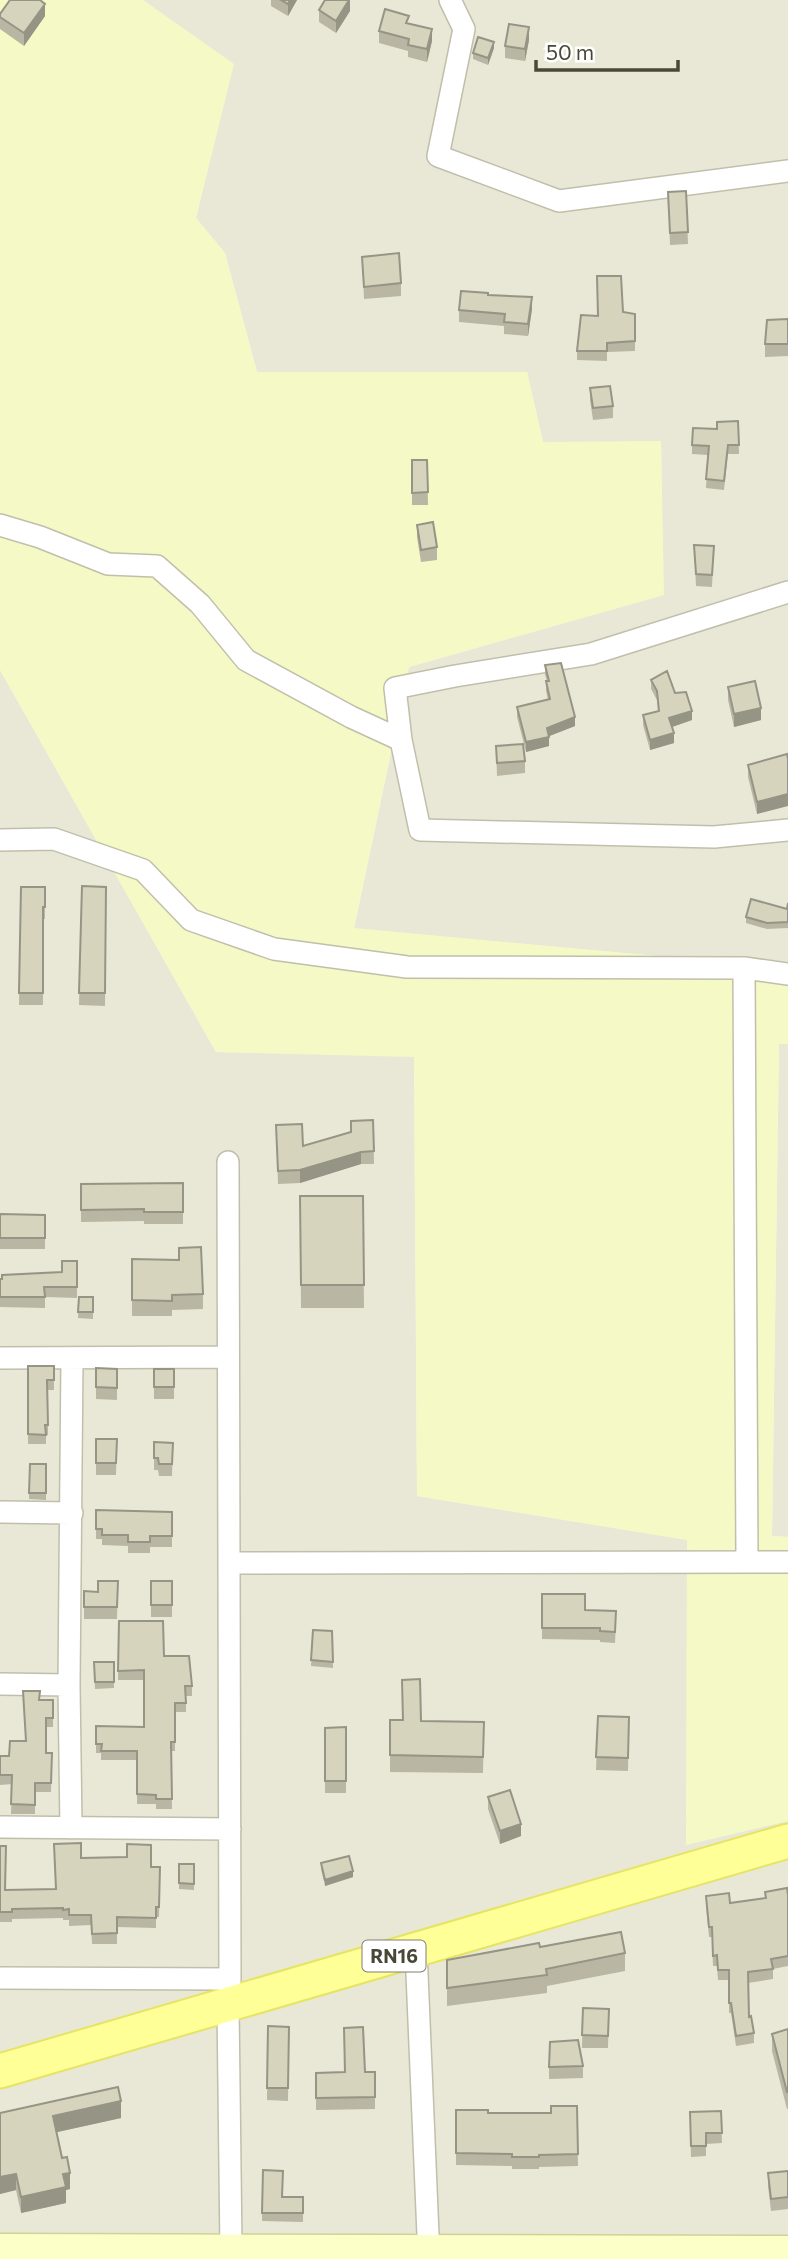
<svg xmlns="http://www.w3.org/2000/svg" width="788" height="2259" font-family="Commissioner,sans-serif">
<rect width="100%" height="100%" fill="#f5f5e9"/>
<path fill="#e9e8d7" d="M143,0H788V968L354,929L409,667L663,595L661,442H543L527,372H257L225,253L196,218L233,65Z
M0,670L216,1052L414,1056L417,1496L688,1540L686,1844L788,1821V2259H0Z
M779,1044H788V1537L772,1536Z"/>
<path fill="#f5f9c5" d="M0,0H143L234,64L196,218L225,253L257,372H527L543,442L661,441L664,595L409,667L354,928L788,968V1044H779L772,1536L788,1537V1821L686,1845L687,1540L417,1496L414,1057L216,1052L0,670Z"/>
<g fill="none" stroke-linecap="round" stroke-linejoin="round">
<defs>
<path id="street" d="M450,0L464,29L438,156L559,201L788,171
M0,525L40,537L108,564L157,566L200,604L246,660L351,717L401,740L420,830L714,837L788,830
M401,740L395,688L455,676L591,654L788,592
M0,840L54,839L143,870L191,920L274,949L407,967L744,968L788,974
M744,968L747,1561
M228,1162L230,1979L228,2006L231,2249
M0,1358L228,1357
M0,1512L72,1513
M229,1563L788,1562
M0,1684L69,1685
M0,1827L230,1829
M71,1828L69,1685L72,1358
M416,1950L429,2259
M0,1978L230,1979"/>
<path id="secondary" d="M0,2249L788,2251"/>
<path id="primary" d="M0,2071L788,1841"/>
</defs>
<use href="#street" stroke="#c1bfab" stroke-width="24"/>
<use href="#secondary" stroke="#d1d296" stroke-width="33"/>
<use href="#primary" stroke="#e6e465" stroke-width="37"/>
<use href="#street" stroke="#fff" stroke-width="21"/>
<use href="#secondary" stroke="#fdffc9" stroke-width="30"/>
<use href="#primary" stroke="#ffff98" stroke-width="33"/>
</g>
<path fill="#b9b6a3" d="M271,0H297L288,16L271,6Z
M350,0V11L336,33L319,22V10Z
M0,14L45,16L24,46L0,29Z
M409,23L432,41L427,62L408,57V51L379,43V31Z
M529,40L525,61L505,58V46Z
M494,48L488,65L473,59V53Z
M686,191L688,244L670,245L668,192Z
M362,257L401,283V296L364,299Z
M488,295L532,309L528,336L504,334V326L459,322V310Z
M623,312L635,314V351L607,352V361L577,360V351L598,316Z
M788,319V356L765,357V344Z
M590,388L613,406V418L593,420L590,400Z
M738,421L739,454H728L724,490L706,488L708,455L692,454V445L717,429Z
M412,460H427L428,505H412Z
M417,525L437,547V560L421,562L417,537Z
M694,545L714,546L712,587L696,586Z
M545,665L575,726L549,736V746L526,752L517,717V707L548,700L546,691V681H547L545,675Z
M651,680L675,693L692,720L672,727L674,743L650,750L643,725V715L658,711L657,700L651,689Z
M728,687L761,720L734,727L728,700Z
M496,746L525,761V773L497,776Z
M787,754L757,814L748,777V765Z
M82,886L106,887L105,1006L79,1005Z
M21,887H45V919H43V1005H19Z
M788,903V928L767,929L746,923V917L787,909Z
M373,1120L374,1164H361L300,1183L278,1184L276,1125L303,1146L351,1132Z
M183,1183V1224H144V1221L81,1222V1184Z
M300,1196H363L364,1308H301Z
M0,1214L45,1215V1249H0Z
M132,1259L203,1294V1309L172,1310V1316H132Z
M77,1261V1298L45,1297V1308L0,1307V1279L62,1272Z
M79,1297H93V1319L78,1318Z
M28,1366H54V1390H48V1435H46V1444H28Z
M96,1368L117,1369V1400L96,1399Z
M154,1369H174V1399H154Z
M96,1439H117L116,1475H96Z
M154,1442L173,1443L172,1476H159L158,1470H154Z
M30,1464H46V1500L29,1499Z
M96,1510L172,1512V1547H150V1553H128V1546L102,1545V1539H96Z
M118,1581L117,1619H84V1591L98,1592Z
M151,1581H172V1617H151Z
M542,1594L616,1622L615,1643L600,1642V1640L542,1639Z
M119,1621L164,1656L192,1686V1696H186V1712H175V1751H171L172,1809H156V1804H137V1760H101V1753H96V1726L144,1727V1680H118Z
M313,1630L332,1631L333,1668L311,1666Z
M94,1662H114V1688L95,1689Z
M402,1680L421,1721L484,1722L483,1773L390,1772V1720H402Z
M39,1700H53V1727H46V1753H52L51,1792H35V1814H11L12,1784L0,1785V1756H9L25,1741Z
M598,1716L629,1717L628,1771L596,1770Z
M346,1727V1793H325V1728Z
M488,1797L521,1836L500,1844L488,1809Z
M0,1846L5,1890L55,1889L81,1858L151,1867H160L159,1917H156V1928L117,1927V1944H92L91,1925L69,1926V1920H63V1918L12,1919V1922H0Z
M321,1863L353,1877L325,1886L321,1869Z
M179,1864H194V1890L179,1889Z
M765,1892L788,1895V1966L773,1969V1979L748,1983L749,2017L754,2033V2043L736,2046L731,2013H729V1980H718L717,1966H713L712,1937H709L706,1906V1896L730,1903L765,1898Z
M625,1953V1971L547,1986V1993L447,2006V1960Z
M583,2008L609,2009L608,2048H582Z
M268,2026L289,2027L288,2101L267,2100Z
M788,2029V2109H787L772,2051V2034Z
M583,2066V2078L549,2079V2067Z
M375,2072V2109L316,2110V2073Z
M577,2106L578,2166L539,2167V2169H512V2166L456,2165V2110L488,2113H551Z
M721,2111L722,2143L706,2144V2156L691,2157L690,2112Z
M0,2113L121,2118L57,2132L70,2189L66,2190V2203L21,2213L16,2190L0,2194Z
M263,2170L283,2197H303V2222L262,2221Z
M788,2171V2209L771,2211L768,2186V2173Z"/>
<path fill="#969485" d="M290,0H297L288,16V4Z
M349,0H350V11L336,33V21Z
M45,4V16L24,46V33Z
M529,27V40L525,61V49Z
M432,29V41L427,62V49Z
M494,42V48L488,65V58Z
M532,297V309L528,336V324Z
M761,708V720L734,727V714Z
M692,711V720L669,728V718Z
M575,717V726L547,737H549V746L526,752V742L547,728Z
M674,733V743L650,750V740Z
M788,794V806L757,814V802Z
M361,1152V1164L300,1183V1170Z
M521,1824V1836L500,1844V1831Z
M353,1871V1877L325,1886V1880Z
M121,2101V2118L53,2133V2116Z
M70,2173V2189L66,2190V2203L21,2213V2197L63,2174Z
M16,2174V2190L0,2194V2177Z"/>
<path fill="#d7d4be" stroke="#969485" stroke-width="2" d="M10,0H40L45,4L24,33L0,17V14Z
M281,0H290L288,4Z
M325,0H349L336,21L319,10Z
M385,9L409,16L406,23L432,29L427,49L408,45L409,39L379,31Z
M509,24L529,27L525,49L505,46Z
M478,37L494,42L488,58L473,53Z
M686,191L688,232L670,233L668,192Z
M399,253L401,283L364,287L362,257Z
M597,276H621L623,312L635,314V341L607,343V351H577L581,315L598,316Z
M461,291L488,293V295L532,297L528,324L504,322L505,314L459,310Z
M788,319V344H765L767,320Z
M610,386L613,406L593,408L590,388Z
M738,421L739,445H728L724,481L706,479L709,446L692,445L693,428L717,429V422Z
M412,460H427L428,492L412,493Z
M433,522L437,547L421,550L417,525Z
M694,545L714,546L712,575L696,574Z
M561,663L575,717L547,728L549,737L526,742L517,707L550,699L546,681H549L545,665Z
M667,671L675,693L686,692L692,711L669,718L674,733L650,740L643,715L659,711L657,691L651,680Z
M755,681L761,708L734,714L728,687Z
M523,744L525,761L497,763L496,746Z
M787,754L788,759V794L757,802L748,765Z
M82,886L106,887L105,993H79Z
M21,887H45V907H43V993H19Z
M751,899L787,909L788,903V922L767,923L746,917Z
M373,1120L374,1151L361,1152L300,1170L278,1171L276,1125L302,1124L303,1146L351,1132V1121Z
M183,1183V1212H144V1209L81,1210V1184Z
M300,1196H363L364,1285H301Z
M0,1214L45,1215V1238H0Z
M201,1247L203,1294L172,1295V1301L132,1300V1259L179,1260V1248Z
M62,1261H77V1287H44L45,1297H0V1279H2V1275L62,1272Z
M79,1297H93V1312H78Z
M28,1366H54V1380H47L48,1425H45L46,1435L28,1434Z
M96,1368L117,1369V1388L96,1387Z
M154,1369H174V1387H154Z
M96,1439H117L116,1463H96Z
M154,1442L173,1443L172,1464H159L158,1458H154Z
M30,1464H46V1493H29Z
M96,1510L172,1512V1536H150V1542H128V1535H102V1529H96Z
M98,1581H118L117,1607H84V1591L98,1592Z
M151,1581H172V1605H151Z
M542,1594H585V1610L616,1611L615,1632L600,1631V1628H542Z
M119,1621H163L164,1656H189L192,1686H185L186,1703H175V1742H171L172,1799H156V1795L137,1794V1751H101L102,1744H96V1726L144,1727V1670L118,1671Z
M313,1630L332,1631L333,1662L311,1660Z
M94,1662H114V1682H95Z
M420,1679L421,1721L484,1722L483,1757L390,1755V1720H403L402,1680Z
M23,1691H40L39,1700H53V1718H46V1753H52L51,1783H35V1805L11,1804L12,1775H0V1756H9L10,1741H26Z
M598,1716L629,1717L628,1758L596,1757Z
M346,1727V1781H325V1728Z
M510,1790L521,1824L500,1831L488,1797Z
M81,1843V1858L127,1857V1844L151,1845V1867H160L159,1907H156V1918L117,1917V1933L92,1934L91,1915H69V1909L63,1910V1908L12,1909V1912H0V1846H6L5,1890L56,1889L54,1844Z
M349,1856L353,1871L325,1880L321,1863Z
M179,1864H194V1884L179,1883Z
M787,1888L788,1895V1956L771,1959L773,1969L748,1972L749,2017L751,2016L754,2033L736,2036L731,2003H729V1970H718L717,1955L713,1956L712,1927H709L706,1896L729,1893L730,1903L766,1898L765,1892Z
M621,1932L625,1953L546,1969L547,1975L447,1988V1960L539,1943L540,1947Z
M583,2008L609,2009L608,2036L582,2035Z
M268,2026L289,2027L288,2088H267Z
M363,2027L365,2072H375V2097L316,2098V2073L345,2072L344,2028Z
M788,2029V2092H787L772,2034Z
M578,2040L583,2066L549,2067L550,2042Z
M118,2087L121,2101L53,2116L62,2158L67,2157L70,2173L63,2174L66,2187L21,2197L16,2174L0,2177V2113Z
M551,2106H577L578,2154L539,2155V2157H512V2154L456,2153V2110H488V2113H551Z
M721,2111L722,2133H706V2146H691L690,2112Z
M263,2170L283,2171L282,2197H303V2213H262Z
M788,2171V2197L771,2199L768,2173Z"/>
<g text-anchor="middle" stroke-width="5" stroke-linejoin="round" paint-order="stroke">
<rect fill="#fff" stroke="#807e73" stroke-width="2" x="362.5" y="1940.5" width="63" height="31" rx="5"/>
<g font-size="19" font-weight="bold" fill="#494737">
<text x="394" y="1963">RN16</text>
</g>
</g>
<path d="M536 60v10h142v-10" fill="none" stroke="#494737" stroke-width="3.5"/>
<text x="546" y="60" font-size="21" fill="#494737" stroke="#ffffff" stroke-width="5" paint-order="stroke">50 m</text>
</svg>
